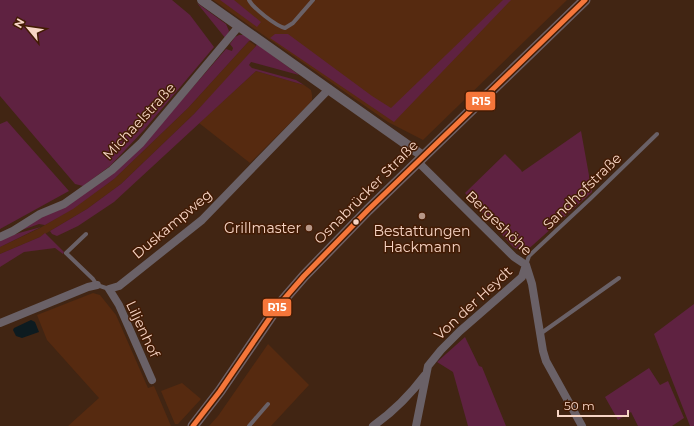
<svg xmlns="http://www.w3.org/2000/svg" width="694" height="426" font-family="Montserrat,sans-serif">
<rect width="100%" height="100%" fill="#412513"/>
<path fill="#562a10" d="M213,0H567L423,140L388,122Z
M249,41L256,46L234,72L194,114L121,184L87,209L40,237L0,254V247L40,228L72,209L114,179L188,108Z
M256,71L304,85L311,90L312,95V100L309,104L250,163L199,123Z
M93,293L100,295L116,315L148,388L154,386L171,426H68L99,398L47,340L37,315Z
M268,344L309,385L271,426H209L218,416Z
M182,383L201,399L178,424H175L161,391Z"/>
<path fill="#5f2241" d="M0,0H172L190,15L214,47L144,130L110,166L83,186L75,184L0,96Z
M220,0H234L261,22L257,27Z
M503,0H511L394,122L270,38L275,34H288L372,96L391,108Z
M197,3L226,24L229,31L226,39Z
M239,35H244L252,40L249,41L188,108L114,179L73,209L45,225L39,224L22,230L21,229L86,192L180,102L226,49L232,51L233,48L230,44L235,37Z
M257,44L299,75L251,62L249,65L252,68L296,80L304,85L256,71L114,202L78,226L57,236L52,234L50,231L87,209L121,184L194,114L256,46Z
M7,121L69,191L0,229V124Z
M581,131L592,192L524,253L513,247L465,193L505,154L521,170L522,172Z
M41,227L0,247V240L19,233Z
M45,233L64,252L63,254L55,248L24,252L0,267V254L40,237Z
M694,304V426H690L654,334Z
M465,337L479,366L482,367L506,426H468L453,372L437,362Z
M649,368L660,385L668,381L684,418L672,426H638L631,412L618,420L605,397Z"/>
<path fill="#0d1b20" d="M31,320L35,322L39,332L22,338L16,336L13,330L14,328Z"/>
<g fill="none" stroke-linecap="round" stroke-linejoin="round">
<path stroke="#6a6167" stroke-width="4" d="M249,0C253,8 276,26 285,28L293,23L313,0
M86,234L66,253L93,279L97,285L109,289
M526,265L529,256L590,199L657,134
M540,334L619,278
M249,426L268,404"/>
<path stroke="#6a6167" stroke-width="8" d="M418,162L514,257L526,265L532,284L543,351L546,361L582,426
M0,237L13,231L40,214L64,204L112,170L141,143L239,26
M0,323L88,287L97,285
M152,380L119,305L109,289L119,286L202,220L329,89
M373,426C393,412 410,395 425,375
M416,426L428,366L441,350L460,331L522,277L526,265"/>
<path stroke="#6a6167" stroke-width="10" d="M202,0L423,156"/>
<path stroke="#6e6166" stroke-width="11" d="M193,426L220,391L278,306L304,276L368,210L585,0"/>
<defs>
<path id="bus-1" d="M193,426L220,391L278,306L304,276L368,210L585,0"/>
</defs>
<use href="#bus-1" stroke="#431b04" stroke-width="8"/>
<use href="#bus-1" stroke="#f5763a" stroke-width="5"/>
</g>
<g fill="#b79787" stroke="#431b04" stroke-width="1.5">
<circle cx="422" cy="216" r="4"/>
<circle cx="309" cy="228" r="4"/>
</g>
<circle fill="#f7d5c5" stroke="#431b04" stroke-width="1.5" cx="356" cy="222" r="3.5"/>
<g text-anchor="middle" stroke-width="3" stroke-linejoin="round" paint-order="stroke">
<g font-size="14" fill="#f7d5c5" stroke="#431b04">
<text transform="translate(139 121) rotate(-47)" y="5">Michaelstraße</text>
<text transform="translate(582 191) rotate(-44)" y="5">Sandhofstraße</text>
<text transform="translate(366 192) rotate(-45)" y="5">Osnabrücker Straße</text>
<text transform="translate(499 223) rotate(44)" y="5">Bergeshöhe</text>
<text transform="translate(172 224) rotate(-40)" y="5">Duskampweg</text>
<text transform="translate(473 303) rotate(-43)" y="5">Von der Heydt</text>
<text transform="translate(143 329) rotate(65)" y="5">Liljenhof</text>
</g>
<g font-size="14" fill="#f7d5c5" stroke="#431b04" text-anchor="end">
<text x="301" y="233">Grillmaster</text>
<text x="422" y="236" text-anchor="middle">Bestattungen<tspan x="422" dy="16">Hackmann</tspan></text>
</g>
</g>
<g stroke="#431b04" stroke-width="1.5">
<rect x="465" y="91" width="31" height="20" rx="4" fill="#f5763a"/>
<rect x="262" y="298" width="30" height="19" rx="4" fill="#f5763a"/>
</g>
<g font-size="11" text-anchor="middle" font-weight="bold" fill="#fff">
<text x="481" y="105">R15</text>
<text x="277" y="311">R15</text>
</g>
<g transform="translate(28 28) rotate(299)" stroke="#431b04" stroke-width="3" paint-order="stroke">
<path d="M0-3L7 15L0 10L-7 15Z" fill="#f7d5c5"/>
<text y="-6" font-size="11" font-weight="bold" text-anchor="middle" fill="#f7d5c5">N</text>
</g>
<path d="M558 410v6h70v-6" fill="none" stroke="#f7d5c5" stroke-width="2"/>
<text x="564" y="410" font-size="12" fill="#f7d5c5" stroke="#431b04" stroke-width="3" paint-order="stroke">50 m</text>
</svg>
